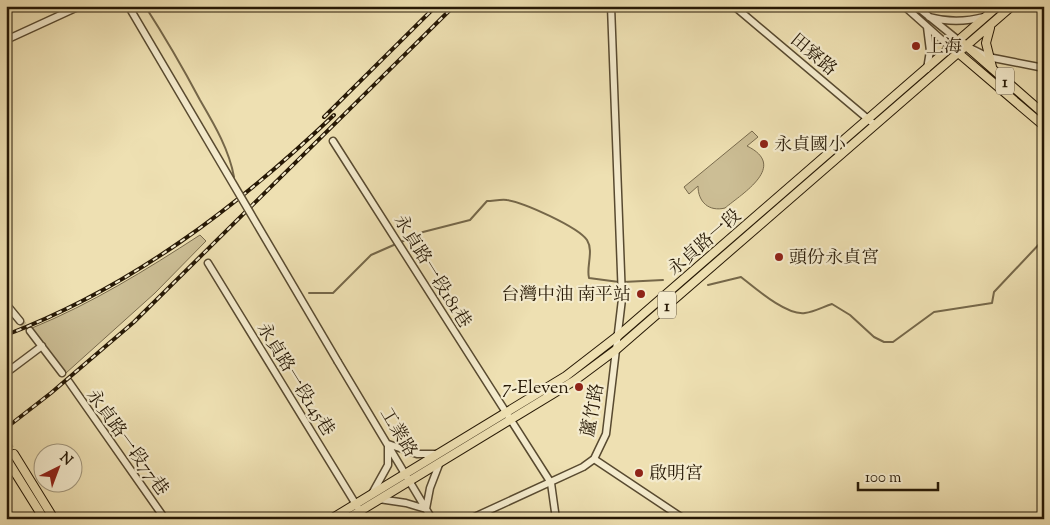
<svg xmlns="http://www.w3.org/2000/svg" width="1050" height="525" font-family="'Sorts Mill Goudy','Noto Serif TC',serif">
<rect width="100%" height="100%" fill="#eee0b2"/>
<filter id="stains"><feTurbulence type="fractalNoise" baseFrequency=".004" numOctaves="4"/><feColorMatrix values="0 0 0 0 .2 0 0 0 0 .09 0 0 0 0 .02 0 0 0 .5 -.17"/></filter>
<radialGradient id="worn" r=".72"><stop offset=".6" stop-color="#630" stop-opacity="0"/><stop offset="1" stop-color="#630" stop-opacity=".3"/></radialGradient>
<path fill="#ccbe95" stroke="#796b4d" d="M752,131L758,137L747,146C788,166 743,193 725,208C709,212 698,202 698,186L689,194L684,187Z
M200,235L206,241L155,293L66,373L32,328C91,304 146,270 200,235Z"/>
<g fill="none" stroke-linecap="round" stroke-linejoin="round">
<path stroke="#756749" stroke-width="2" d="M145,6C165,37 183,68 200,100C214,124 229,149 234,177
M401,242L423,232L470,220L487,201C493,201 501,199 507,200C523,202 578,227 587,240C594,251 586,267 589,278L619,282
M623,282L663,280
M708,285L741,277C755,288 787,316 805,313C814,312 823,307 832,304L850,315L874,337L884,342H893L934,312L992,303L994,292L1044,239
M309,293H333L371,255L396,244"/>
<path stroke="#c6b88f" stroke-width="6" stroke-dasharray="6 3" stroke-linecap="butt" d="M20,321L30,331"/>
<path stroke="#c6b88f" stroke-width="8" stroke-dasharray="8 4" stroke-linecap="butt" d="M6,442L14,454"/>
<defs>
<path id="minor" d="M734,6L875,125
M904,6L950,47
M916,6L958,40
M929,17C947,22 965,22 984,17
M927,27L930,51L927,69
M6,40L80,6
M972,49L988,57L1044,68
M333,141L551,483L556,519
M208,263L360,511
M6,304L20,321
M30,331L62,373
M338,362L432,519
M6,373L42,346
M69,382L165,519
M594,459L684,519
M373,492L388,465V444L417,454H437
M379,499L406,503L426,509L430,488L440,462
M470,519L583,467L594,459L606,434L622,299L611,6"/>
<path id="major" d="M990,28L986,43L992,67
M964,44L1044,114
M956,51L1044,126
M14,454L54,519
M6,458L44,519
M331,519L566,376L619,335L998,6
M347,519L574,381L617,349L1012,6"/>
</defs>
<use href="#minor" stroke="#584a30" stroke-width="9"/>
<use href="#major" stroke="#261805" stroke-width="10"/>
<use href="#minor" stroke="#f4ebcd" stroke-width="6"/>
<use href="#major" stroke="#eee0b2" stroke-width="8"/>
<defs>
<path id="rail" d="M324,117L436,6
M6,335C132,287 237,207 334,115
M6,428L51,393L134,322L454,6"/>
</defs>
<use href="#rail" stroke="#261805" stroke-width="4"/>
<use href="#rail" stroke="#f4ebcd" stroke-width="2" stroke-dasharray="5.5" stroke-linecap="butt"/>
<defs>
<path id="minor-bridge" d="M129,7L338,362"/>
</defs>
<use href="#minor-bridge" stroke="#584a30" stroke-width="9" stroke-linecap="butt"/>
<use href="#minor-bridge" stroke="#f4ebcd" stroke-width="6"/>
</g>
<g fill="#8f2418" stroke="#f4ebcd" stroke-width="2">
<circle cx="916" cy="46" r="5"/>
<circle cx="764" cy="144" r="5"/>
<circle cx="779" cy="257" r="5"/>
<circle cx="641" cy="294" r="5"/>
<circle cx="579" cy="387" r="5"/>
<circle cx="639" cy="473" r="5"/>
</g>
<g text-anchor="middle" stroke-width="4.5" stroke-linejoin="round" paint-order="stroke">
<g fill="#f4ebcd" stroke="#645741" stroke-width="1">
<rect x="996" y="67.5" width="18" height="27" rx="4"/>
<rect x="658" y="291.5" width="18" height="27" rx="4"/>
</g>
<g font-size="16" font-weight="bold" fill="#261805">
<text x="1005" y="87">1</text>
<text x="667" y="311">1</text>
</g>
<g font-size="18" fill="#261805" stroke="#f4ebcd" text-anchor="start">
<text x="926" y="52">上海</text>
<text x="774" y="150">永貞國小</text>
<text x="789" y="263">頭份永貞宮</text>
<text x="631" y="300" text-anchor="end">台灣中油 南平站</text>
<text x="569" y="393" text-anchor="end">7-Eleven</text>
<text x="649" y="479">啟明宮</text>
</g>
<g font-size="18" fill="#261805" stroke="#f4ebcd">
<text transform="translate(814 54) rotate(40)" y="6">田寮路</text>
<text transform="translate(704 242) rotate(-41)" y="6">永貞路一段</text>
<text transform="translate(433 271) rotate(58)" y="6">永貞路一段181巷</text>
<text transform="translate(296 379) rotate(58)" y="6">永貞路一段145巷</text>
<text transform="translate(592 410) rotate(-79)" y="6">蘆竹路</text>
<text transform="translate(399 432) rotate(59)" y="6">工業路</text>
<text transform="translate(128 442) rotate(54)" y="6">永貞路一段77巷</text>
</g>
</g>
<rect width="1050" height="525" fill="none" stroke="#eee0b2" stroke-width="25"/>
<rect x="8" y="8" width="1035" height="510" fill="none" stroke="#261805" stroke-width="2.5"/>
<rect x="12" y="12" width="1025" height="500" fill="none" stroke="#261805"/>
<g transform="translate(58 468) rotate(42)"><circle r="24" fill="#f4ebcd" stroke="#a2977d"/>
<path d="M0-4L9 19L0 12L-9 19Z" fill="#8f2418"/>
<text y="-8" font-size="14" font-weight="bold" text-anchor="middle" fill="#261805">N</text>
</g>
<path d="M858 482v8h80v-8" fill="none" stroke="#261805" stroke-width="2.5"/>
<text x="865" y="482" font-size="15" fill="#261805" stroke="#f4ebcd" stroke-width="4" paint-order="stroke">100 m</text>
<rect width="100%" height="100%" filter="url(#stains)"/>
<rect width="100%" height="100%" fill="url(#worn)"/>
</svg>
